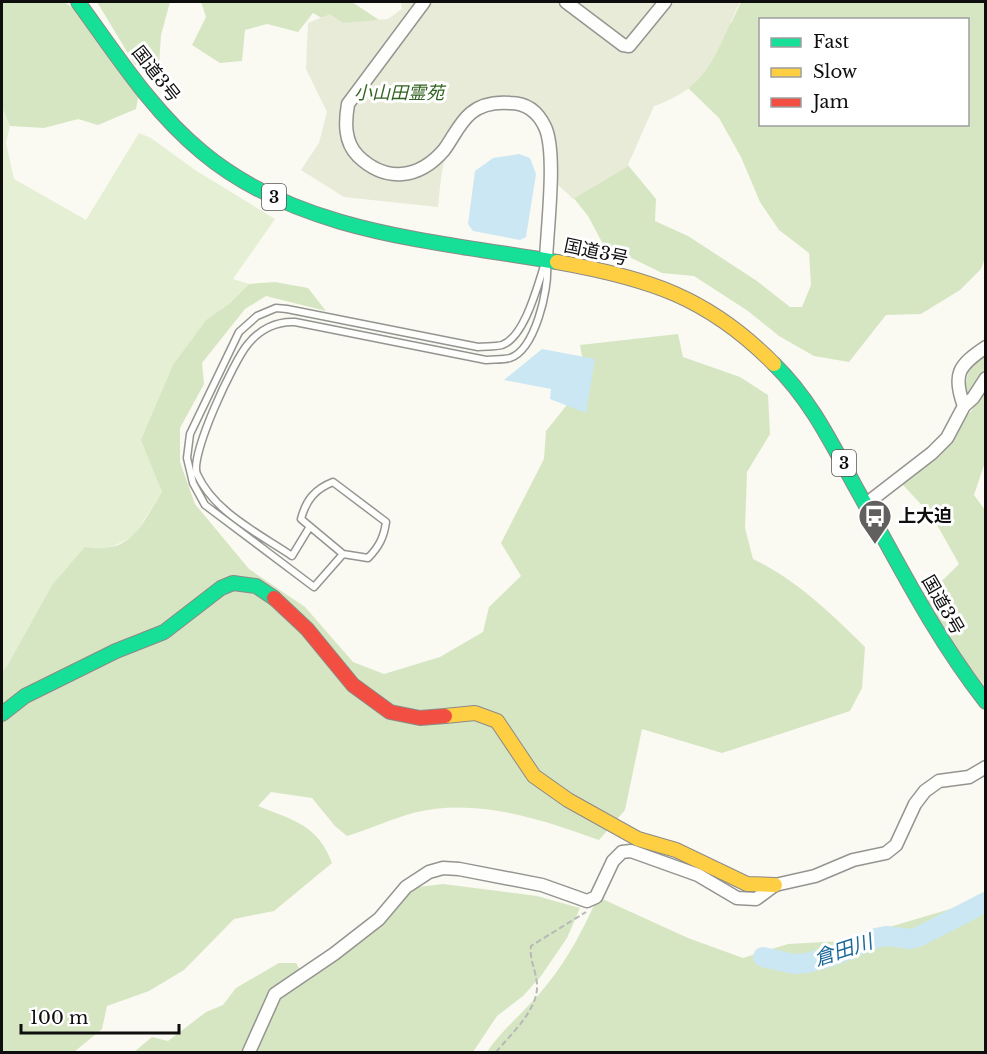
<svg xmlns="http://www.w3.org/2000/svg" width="987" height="1054" font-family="'Libre Baskerville','Noto Sans JP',serif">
<rect width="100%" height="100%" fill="#faf9f2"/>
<path fill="#e5efd3" d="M2,107L10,126L6,143L14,179L86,220L139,133L151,138L195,170L275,219L233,279L249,284L229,304L207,319L142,440L162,492L133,537L105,550L52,585L7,666L2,671Z"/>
<path fill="#d6e6c2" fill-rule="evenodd" d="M2,2H65L94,25L139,93L136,109L98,125L78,119L44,128L10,126L2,107Z
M97,2H170L161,35L159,65H135Z
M201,2H352L385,24L359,39L313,13L298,32L267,24L245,30L242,61L220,63L192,45L206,17Z
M741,2H985L986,255L981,269L960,290L921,314L886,315L849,362L814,356L779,336L748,311L694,276L662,273L603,244L588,216L553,172L618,153L656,199L655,221L688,236L757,281L790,307H802L811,285L809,253L779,230L760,202L741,157L719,118L687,87L707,3L731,23ZM760,20H968V124H760Z
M275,282L308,288L326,311L266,296L245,309L202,363L204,384L180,428V462L195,504L249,569L305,607L353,662L384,674L440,657L483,632L489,607L521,576L501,543L544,459L546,431L570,401L585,372L580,345L678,334L683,357L740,377L768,395L770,434L747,472L745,528L753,559C798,581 830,613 865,647L862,688L850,711L722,753L642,729L625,810L599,840C541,819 476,797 413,813C391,819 370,829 347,836L335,826L312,798L271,792L258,806C293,820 318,825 332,863L274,911L234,919L184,970L149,991L107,1006L102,1029L74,1052H2V671L7,666L52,585L85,547C132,555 140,526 162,492L141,440L173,365L207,319L229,304L249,284Z
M985,353V373L971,396H966C964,375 970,367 985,353Z
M985,384V462L974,495L985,510V686L951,645L923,593L945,578L959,564L932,516L902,484L938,449L972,410Z
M443,884L537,896L580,908L567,938L541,976L523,996L497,1016L473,1052H134L152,1037L168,1041L206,1012L223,1005L236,988L279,963H296L302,973L418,887Z
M598,897L688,938L743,958L788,944L842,941L984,899L985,1052H487C502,1030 522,1014 540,993C568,960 580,935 598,897Z"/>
<path fill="#e7ebd7" d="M401,2H740C716,51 711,87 654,106L627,167L573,199C566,191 549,179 546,169C542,152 546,134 535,120C528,110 518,109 506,109C482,108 456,129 447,152C441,168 440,189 438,207L344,197L301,170L319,143L327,112L306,69L308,23L330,14L343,23L388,19L402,9Z"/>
<path fill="#cae7f3" d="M519,154L530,158L536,174L526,237L520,240L473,231L468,224L475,171L493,158Z
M542,349L595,359L586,413L550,399L551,389L504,380Z"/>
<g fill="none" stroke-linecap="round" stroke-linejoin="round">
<path stroke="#cae7f3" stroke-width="20" d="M763,957L794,964L807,963L833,956L876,938L886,936L910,939L918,937L986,902"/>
<defs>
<path id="lane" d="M333,482L386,522C384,537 379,547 368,558L343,554L301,519C306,500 315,489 333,482Z
M309,528L292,556C258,533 214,512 197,474C189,456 234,360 248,344C260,329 277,321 295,322L486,360C493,359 503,360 510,358C535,350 549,289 547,266
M343,554L314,587L205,505L193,483L187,458L190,434L239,332L257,316L276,308L287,309L478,347C486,346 495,347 502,345C525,337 538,284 545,263"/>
<path id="street" d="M424,2L348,104C345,122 344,142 358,156C386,183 419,179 444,150C453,138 459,123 471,113C482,104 496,102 510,103C527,103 538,112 545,127C557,152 547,230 546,260
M566,2L623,45L629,46L665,2
M964,406C952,374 959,365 986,347
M866,504L932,453L947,438L964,406L973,398L986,378
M249,1052L275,994L334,954L379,919L406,887L429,872L443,868L459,869L542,885L587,901L596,897L613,861L622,852L631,851L698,875L737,898L756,899L775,885L815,876L853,860L886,853L896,845L915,804L925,791L939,781L969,777L986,767"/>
<path id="fast" d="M78,2C116,54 152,111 202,152C300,234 437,241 557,262
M774,364C810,399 831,442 855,486C896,559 934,636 986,702
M2,714L25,696L116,651L164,632L221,588L233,583L256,586L274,598"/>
<path id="slow" d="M557,262C648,278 708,297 774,364
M445,716L475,713L497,721L534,776L568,800L638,839L676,850L747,884L775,885"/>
<path id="jam" d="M274,598L307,629L353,685L390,712L420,718L445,716"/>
</defs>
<use href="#lane" stroke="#949491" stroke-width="9"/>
<use href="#street" stroke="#949491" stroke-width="15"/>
<use href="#fast" stroke="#8b8a87" stroke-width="16"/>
<use href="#slow" stroke="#8b8a87" stroke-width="16"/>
<use href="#jam" stroke="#8b8a87" stroke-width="16"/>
<path stroke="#b8b8b6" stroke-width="2" stroke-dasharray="6 3" stroke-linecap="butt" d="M496,1052C511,1034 539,1009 537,984C536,970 529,959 531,946L586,912"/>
<use href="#lane" stroke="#fefefd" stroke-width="6"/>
<use href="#street" stroke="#fefefd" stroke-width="12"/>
<use href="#fast" stroke="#16e098" stroke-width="14"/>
<use href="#slow" stroke="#ffcf43" stroke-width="14"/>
<use href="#jam" stroke="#f24e42" stroke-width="14"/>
</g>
<defs>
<symbol id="bus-pin" viewBox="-11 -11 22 30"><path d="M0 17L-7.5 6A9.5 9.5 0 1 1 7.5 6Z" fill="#61605e" stroke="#fff"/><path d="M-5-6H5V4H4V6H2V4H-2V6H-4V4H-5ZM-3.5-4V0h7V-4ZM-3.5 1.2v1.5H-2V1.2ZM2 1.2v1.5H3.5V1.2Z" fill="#fff"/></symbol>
</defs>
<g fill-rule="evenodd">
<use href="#bus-pin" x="856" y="497" width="38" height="52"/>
</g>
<g text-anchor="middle" stroke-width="6" stroke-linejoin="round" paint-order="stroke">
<g fill="#fff" stroke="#565656" stroke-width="1.5">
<rect x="262" y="184" width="24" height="26" rx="4.5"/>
<rect x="832" y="450" width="24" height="26" rx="4.5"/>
</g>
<g font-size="16" font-weight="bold" fill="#0e0e0e">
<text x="274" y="203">3</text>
<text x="844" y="469">3</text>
</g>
<g font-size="18" fill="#0e0e0e" stroke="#fff">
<text transform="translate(156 74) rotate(52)" y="6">国道3号</text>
<text transform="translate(596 252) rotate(12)" y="6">国道3号</text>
<text transform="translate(943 605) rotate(60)" y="6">国道3号</text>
</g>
<g font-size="18" font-style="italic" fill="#326321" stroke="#fff">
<text x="399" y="99">小山田霊苑</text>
</g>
<g font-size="18" font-weight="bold" fill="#0e0e0e" stroke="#fff" text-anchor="start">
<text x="898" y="522">上大迫</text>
</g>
<g font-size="20" font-style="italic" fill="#1c699a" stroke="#fff">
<text transform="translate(843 950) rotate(-18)" y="7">倉田川</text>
</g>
</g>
<rect width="987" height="1054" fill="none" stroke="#0e0e0e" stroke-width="6"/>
<rect x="759" y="18" width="210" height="108" fill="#ffffff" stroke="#9f9f9f" stroke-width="1.5"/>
<rect x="771" y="38" width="30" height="9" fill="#16e098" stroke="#9f9f9f" stroke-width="1.5"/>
<text x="813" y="48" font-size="18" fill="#0e0e0e">Fast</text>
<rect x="771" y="68" width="30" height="9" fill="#ffcf43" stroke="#9f9f9f" stroke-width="1.5"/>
<text x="813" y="78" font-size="18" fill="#0e0e0e">Slow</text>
<rect x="771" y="98" width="30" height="9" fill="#f24e42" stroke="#9f9f9f" stroke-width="1.5"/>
<text x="813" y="108" font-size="18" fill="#0e0e0e">Jam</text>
<path d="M21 1024v9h158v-9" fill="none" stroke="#0e0e0e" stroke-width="3"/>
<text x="30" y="1024" font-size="18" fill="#0e0e0e" stroke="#ffffff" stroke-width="4.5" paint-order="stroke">100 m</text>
</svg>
